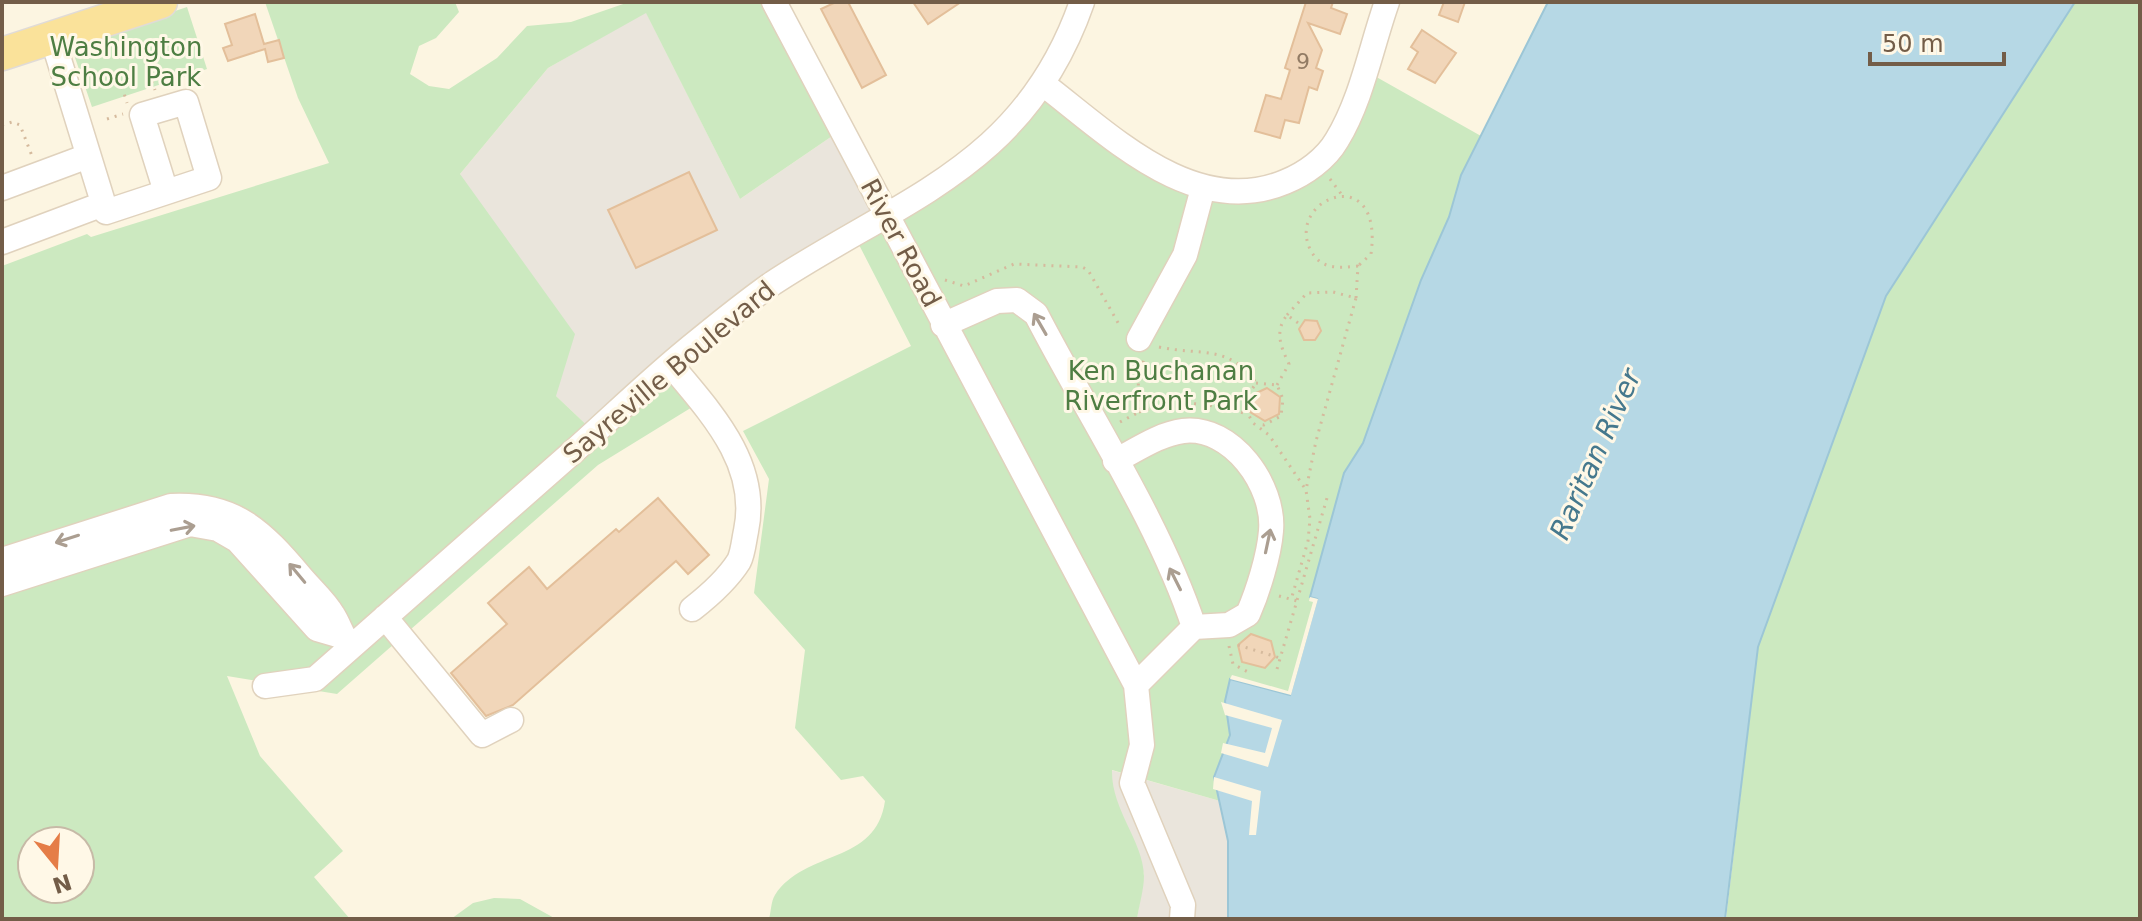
<svg xmlns="http://www.w3.org/2000/svg" width="2142" height="921" font-family="'DejaVu Sans',sans-serif">
<rect width="100%" height="100%" fill="#fcf5e1"/>
<path fill="#eae5dc" d="M646,12L740,199L841,130L888,218L773,283L595,433L556,396L460,174L548,68Z
M1111,770L1220,801L1228,841V919H1137L1144,874L1126,823L1114,801Z"/>
<path fill="#cce9c0" fill-rule="evenodd" d="M265,2H455L459,12L436,38L419,46L410,74L429,86L449,89L497,58L527,26L571,22L629,2H774L841,130L740,199L646,13L548,68L460,174L575,334L556,396L594,432L671,365L702,401L598,465L337,694L227,676L260,756L343,851L314,877L350,919H2V266L87,234L91,237L329,163L298,98ZM32,841H80V889H32Z
M2075,2H2140V919H1726L1758,647L1886,296Z
M187,7L207,69L92,107L71,46Z
M1364,70L1481,136L1461,175L1449,217L1421,280L1363,443L1344,473L1310,596L1318,599L1291,695L1228,841L1220,801L1112,770C1111,810 1143,840 1144,876C1144,889 1139,905 1137,919H769C771,912 771,901 775,895C805,849 876,865 885,801L863,776L841,780L795,728L805,650L754,593L769,479L743,431L911,346L855,237L888,218L1043,84L1117,139L1225,192L1314,166Z
M494,898L520,899L556,919H451L473,903Z"/>
<path fill="#b6d8e5" stroke="#9cc6d6" stroke-width="2" d="M1548,2H2075L1886,296L1758,647L1725,919H1228V841L1214,777L1230,735L1225,701L1230,679L1290,695L1317,599L1310,597L1344,473L1363,443L1421,280L1449,217L1461,175Z"/>
<path fill="#fcf5e1" d="M1310,597L1318,599L1291,695L1230,679L1232,675L1288,691L1313,602L1309,601Z
M1221,702L1282,720L1268,767L1221,753L1223,743L1265,753L1272,728L1225,715Z
M1214,777L1261,791L1256,835H1249L1252,801L1213,789Z"/>
<path fill="#f1d6b9" stroke="#e3bf9a" stroke-width="2" d="M836,2H848L886,75L862,88L821,9Z
M913,2H961L928,24Z
M1306,2H1333L1331,8L1347,14L1340,34L1308,23L1322,50L1316,68L1323,71L1317,90L1309,87L1299,123L1285,120L1280,138L1255,131L1266,95L1281,99L1290,70L1285,68Z
M1444,2H1465L1458,22L1439,15Z
M255,14L264,44L279,40L284,58L268,62L265,49L228,61L223,48L232,45L225,24Z
M1422,30L1456,53L1435,83L1408,69L1418,52L1411,47Z
M689,172L717,230L636,268L608,210Z
M1305,320L1317,321L1321,331L1315,340H1304L1299,329Z
M1267,388L1280,397L1279,414L1265,421L1250,412L1252,395Z
M658,498L709,555L688,574L676,561L513,705L486,716L451,673L507,624L488,603L529,567L547,589L616,529L619,532Z
M1251,634L1271,641L1275,657L1265,668L1242,662L1238,645Z"/>
<g fill="none" stroke-linecap="round" stroke-linejoin="round">
<defs>
<path id="minor" d="M774,2L1136,685L1142,745L1132,783L1183,905L1182,919
M52,37L106,212L209,178L186,102L142,115L166,192
M1043,84C1110,135 1194,220 1285,182C1305,174 1326,159 1337,140C1362,99 1371,47 1387,2
M2,188L88,156
M2,242L103,204
M943,325L997,301L1017,300L1036,314C1087,413 1159,521 1194,627L1136,685
M1139,339L1185,255L1203,188
M671,365C711,413 760,464 746,531C744,540 743,553 739,561C727,580 710,595 692,609
M1115,461C1135,451 1159,434 1183,431C1232,425 1275,486 1271,531C1269,556 1258,591 1248,614L1229,625L1194,627
M2,560L171,506C235,503 262,531 301,577C311,589 325,601 333,615C340,626 342,637 351,647
M2,584L190,524L218,529L237,540L317,629L341,636
M385,617L482,735L511,720
M265,686L315,679C401,603 488,527 574,451C612,417 648,382 687,350C715,327 744,303 773,283C904,197 1025,166 1082,2"/>
<path id="major" d="M2,54L161,2"/>
</defs>
<use href="#minor" stroke="#e0d2bd" stroke-width="27"/>
<use href="#major" stroke="#e0dbd7" stroke-width="35"/>
<path stroke="#d5ba9d" stroke-width="3" stroke-dasharray="2 6" stroke-linecap="butt" d="M149,74L155,90
M122,87L127,103
M107,119L123,114
M2,125L12,122L20,125L32,156
M1330,179L1342,195
M945,280L964,286L1014,264L1082,267L1088,270L1121,328
M1356,298L1358,266C1338,268 1320,270 1310,249C1286,198 1384,160 1371,254L1358,266
M1287,315L1307,293L1333,292L1356,298L1316,441L1306,490L1310,519L1308,541L1291,600
M1159,347C1201,356 1229,344 1256,383L1249,394L1248,414L1253,423L1269,435L1306,490
M1256,383L1277,385L1283,399L1281,416L1264,425L1257,424
M1277,385L1289,364C1281,347 1274,332 1287,315L1301,325
M1139,412C1183,398 1205,403 1248,414
M1120,422L1139,412L1138,371L1145,359
M1279,596L1297,601
M1238,645L1280,658
M1229,646L1233,664L1248,672
M1277,669L1327,498"/>
<use href="#minor" stroke="#fff" stroke-width="24"/>
<use href="#major" stroke="#fae29a" stroke-width="32"/>
</g>
<defs><path id="oneway-shaft" d="M-6 0H5M1.5-3L5.5 0L1.5 3" fill="none" stroke-width="1.6" stroke-linecap="round" stroke-linejoin="round" transform="scale(2)"/></defs>
<g stroke="#ab9e91">
<use href="#oneway-shaft" transform="translate(1040 324) rotate(-120)"/>
<use href="#oneway-shaft" transform="translate(183 528) rotate(-11)"/>
<use href="#oneway-shaft" transform="translate(67 539) rotate(162)"/>
<use href="#oneway-shaft" transform="translate(1268 541) rotate(-78)"/>
<use href="#oneway-shaft" transform="translate(297 573) rotate(-130)"/>
<use href="#oneway-shaft" transform="translate(1175 579) rotate(-117)"/>
</g>
<g text-anchor="middle" stroke-width="6" stroke-linejoin="round" paint-order="stroke">
<g font-size="22" fill="#927b64">
<text x="1303" y="69">9</text>
</g>
<g font-size="26" fill="#4e7e43" stroke="#fff8e7">
<text x="126" y="56">Washington<tspan x="126" dy="30">School Park</tspan></text>
<text x="1161" y="380">Ken Buchanan<tspan x="1161" dy="30">Riverfront Park</tspan></text>
</g>
<g font-size="26" fill="#735d48" stroke="#fff8e7">
<text transform="translate(901 243) rotate(62)" y="9">River Road</text>
<text transform="translate(669 372) rotate(-40)" y="9">Sayreville Boulevard</text>
</g>
<g font-size="28" font-style="italic" fill="#45788d" stroke="#fff8e7">
<text transform="translate(1595 454) rotate(-66)" y="10">Raritan River</text>
</g>
</g>
<rect width="2142" height="921" fill="none" stroke="#735d48" stroke-width="8"/>
<g transform="translate(56 865) rotate(162)"><circle r="38" fill="#fff8e7" stroke="#c7baa7" stroke-width="2"/>
<path d="M0-6L14 30L0 20L-14 30Z" fill="#e57d47"/>
<text y="-12" font-size="22" font-weight="bold" text-anchor="middle" fill="#735d48">N</text>
</g>
<path d="M1870 52v12h134v-12" fill="none" stroke="#735d48" stroke-width="4"/>
<text x="1882" y="52" font-size="24" fill="#735d48" stroke="#fff8e7" stroke-width="6" paint-order="stroke">50 m</text>
</svg>
